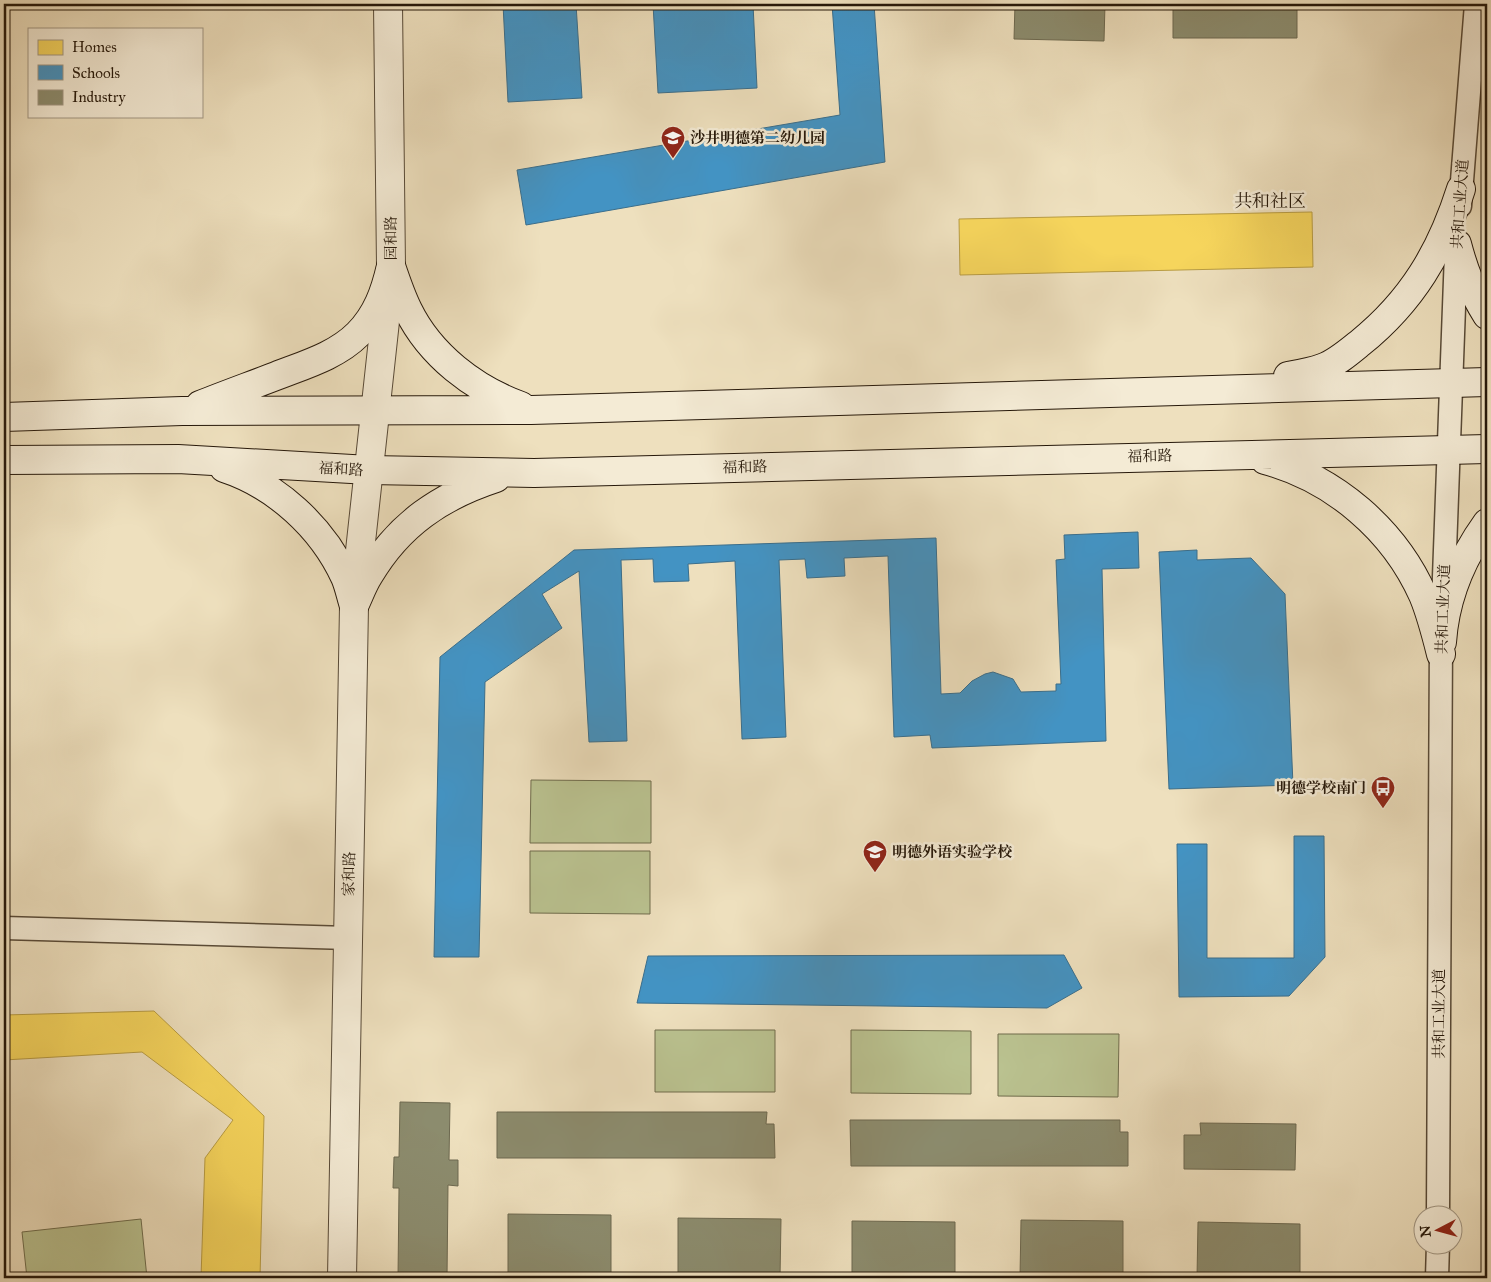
<svg xmlns="http://www.w3.org/2000/svg" width="1491" height="1282" font-family="'IM FELL Great Primer','Noto Serif SC',serif">
<rect width="100%" height="100%" fill="#eee0be"/>
<filter id="stains"><feTurbulence type="fractalNoise" baseFrequency=".004" numOctaves="4"/><feColorMatrix values="0 0 0 0 .2 0 0 0 0 .09 0 0 0 0 .02 0 0 0 .5 -.17"/></filter>
<radialGradient id="worn" r=".72"><stop offset=".6" stop-color="#630" stop-opacity="0"/><stop offset="1" stop-color="#630" stop-opacity=".3"/></radialGradient>
<path fill="#bac290" stroke="#706d4d" d="M531,780L651,781V843H530Z
M530,851H650V914L530,913Z
M655,1030H775V1092H655Z
M851,1030L971,1031V1094L851,1093Z
M998,1034H1119L1118,1097L998,1096Z
M141,1219L147,1278H27L22,1232Z"/>
<path fill="#f6d55c" stroke="#b89c43" d="M1312,212L1313,267L960,275L959,219Z
M154,1011L264,1116L260,1278H201L205,1158L233,1120L142,1052L4,1060V1015Z"/>
<path fill="#4393c3" stroke="#3a6e8c" d="M503,4H576L582,98L508,102Z
M653,4H753L757,88L658,93Z
M832,4H874L885,162L526,225L517,170L840,115Z
M1138,532L1139,568L1102,569L1106,741L932,748L930,735L894,737L888,556L844,558L845,576L807,578L805,559L779,560L786,737L742,739L735,561L688,564L689,581L654,582L653,559L621,560L627,741L589,742L579,571L542,594L562,628L485,682L479,957H434L440,657L574,550L936,538L941,694L960,693L972,681L985,674L993,672L1013,679L1021,692L1056,691V684H1061L1056,560L1065,559L1064,535Z
M1197,550V560L1251,558L1285,594L1293,785L1169,789L1159,552Z
M1294,836H1324L1325,957L1289,996L1179,997L1177,844H1207V958H1294Z
M1064,955L1082,988L1047,1008L637,1003L648,956Z"/>
<path fill="#8c8c6e" stroke="#6d6950" d="M1015,4H1105L1104,41L1014,39Z
M1173,4H1297V38H1173Z
M400,1102L450,1103L449,1160H458V1186L448,1185L447,1278H398L399,1188H393L394,1157H399Z
M497,1112H767L766,1124H774L775,1158H497Z
M850,1120H1120V1132H1128V1166H851Z
M1200,1123L1296,1124L1295,1170L1184,1169V1135H1201Z
M508,1214L611,1215V1278H508Z
M678,1218L781,1219L780,1278H678Z
M1021,1220L1123,1221V1278H1020Z
M852,1221L955,1222V1278H852Z
M1198,1222L1300,1224V1278H1197Z"/>
<g fill="none" stroke-linecap="round" stroke-linejoin="round">
<defs>
<path id="minor" d="M1460,206L1476,4
M1443,604L1456,253
M4,928L348,938
M1438,1214L1441,638
M1437,1278L1438,1244"/>
<path id="tertiary" d="M342,1278L354,606L391,266L388,4"/>
<path id="secondary" d="M1457,244C1464,271 1472,291 1487,315
M391,266C396,281 401,296 408,310C430,355 474,389 521,406
M1288,376C1299,374 1311,372 1322,368C1335,364 1349,352 1360,343C1412,301 1441,252 1461,189
M200,405C225,395 250,386 276,376C304,365 336,356 358,334C377,315 385,292 391,266
M4,417L182,411L531,410L1487,382
M4,460L178,459L369,470L534,473L1487,449
M1265,460C1335,479 1394,530 1423,595C1431,614 1436,634 1441,654
M224,468C276,485 322,527 345,577C349,586 351,597 354,606
M354,606C359,596 363,584 369,575C399,524 441,496 496,478
M1442,642C1445,598 1461,559 1487,523"/>
</defs>
<use href="#minor" stroke="#584a37" stroke-width="25"/>
<use href="#tertiary" stroke="#584a37" stroke-width="30"/>
<use href="#secondary" stroke="#26180a" stroke-width="30"/>
<use href="#minor" stroke="#f4ebd5" stroke-width="22"/>
<use href="#tertiary" stroke="#f4ebd5" stroke-width="28"/>
<use href="#secondary" stroke="#f4ebd5" stroke-width="28"/>
</g>
<defs>
<symbol id="school-pin" viewBox="-11 -11 22 30"><path d="M0 17L-7.5 6A9.5 9.5 0 1 1 7.5 6Z" fill="#8f2418" stroke="#f4ebd5"/><path d="M0-5L7-2L0 1L-7-2ZM-4 1L0 2.5L4 1V4Q0 6-4 4Z" fill="#fff"/></symbol>
<symbol id="bus-pin" viewBox="-11 -11 22 30"><path d="M0 17L-7.5 6A9.5 9.5 0 1 1 7.5 6Z" fill="#8f2418" stroke="#f4ebd5"/><path d="M-5-6H5V4H4V6H2V4H-2V6H-4V4H-5ZM-3.5-4V0h7V-4ZM-3.5 1.2v1.5H-2V1.2ZM2 1.2v1.5H3.5V1.2Z" fill="#fff"/></symbol>
</defs>
<g fill-rule="evenodd">
<use href="#school-pin" x="659" y="124" width="28" height="38"/>
<use href="#bus-pin" x="1369" y="774" width="28" height="38"/>
<use href="#school-pin" x="861" y="838" width="28" height="38"/>
</g>
<g text-anchor="middle" stroke-width="5" stroke-linejoin="round" paint-order="stroke">
<g font-size="15" font-weight="bold" fill="#26180a" stroke="#f4ebd5" text-anchor="start">
<text x="690" y="143">沙井明德第二幼儿园</text>
<text x="1366" y="793" text-anchor="end">明德学校南门</text>
<text x="892" y="857">明德外语实验学校</text>
</g>
<g font-size="15" fill="#26180a" stroke="#f4ebd5">
<text transform="translate(1460 204) rotate(-86)" y="5">共和工业大道</text>
<text transform="translate(391 238) rotate(-90)" y="5">园和路</text>
<text transform="translate(1150 456) rotate(-1)" y="5">福和路</text>
<text transform="translate(745 467) rotate(-1)" y="5">福和路</text>
<text transform="translate(341 469) rotate(3)" y="5">福和路</text>
<text transform="translate(1443 609) rotate(-88)" y="5">共和工业大道</text>
<text transform="translate(349 874) rotate(-89)" y="5">家和路</text>
<text transform="translate(1439 1014) rotate(-90)" y="5">共和工业大道</text>
</g>
<g font-size="18" fill="#26180a" stroke="#f4ebd5">
<text x="1270" y="207">共和社区</text>
</g>
</g>
<rect width="1491" height="1282" fill="none" stroke="#eee0be" stroke-width="20"/>
<rect x="5" y="5" width="1481" height="1272" fill="none" stroke="#26180a" stroke-width="2.5"/>
<rect x="10" y="10" width="1471" height="1262" fill="none" stroke="#26180a"/>
<rect x="28" y="28" width="175" height="90" fill="#f4ebd5" stroke="#a29784"/>
<rect x="38" y="40" width="25" height="15" fill="#f6d55c" stroke="#a29784"/>
<text x="72" y="52" font-size="15" fill="#26180a">Homes</text>
<rect x="38" y="65" width="25" height="15" fill="#4393c3" stroke="#a29784"/>
<text x="72" y="78" font-size="15" fill="#26180a">Schools</text>
<rect x="38" y="90" width="25" height="15" fill="#8c8c6e" stroke="#a29784"/>
<text x="72" y="102" font-size="15" fill="#26180a">Industry</text>
<g transform="translate(1438 1230) rotate(264)"><circle r="24" fill="#f4ebd5" stroke="#a29784"/>
<path d="M0-4L9 19L0 12L-9 19Z" fill="#8f2418"/>
<text y="-8" font-size="14" font-weight="bold" text-anchor="middle" fill="#26180a">N</text>
</g>
<rect width="100%" height="100%" filter="url(#stains)"/>
<rect width="100%" height="100%" fill="url(#worn)"/>
</svg>
